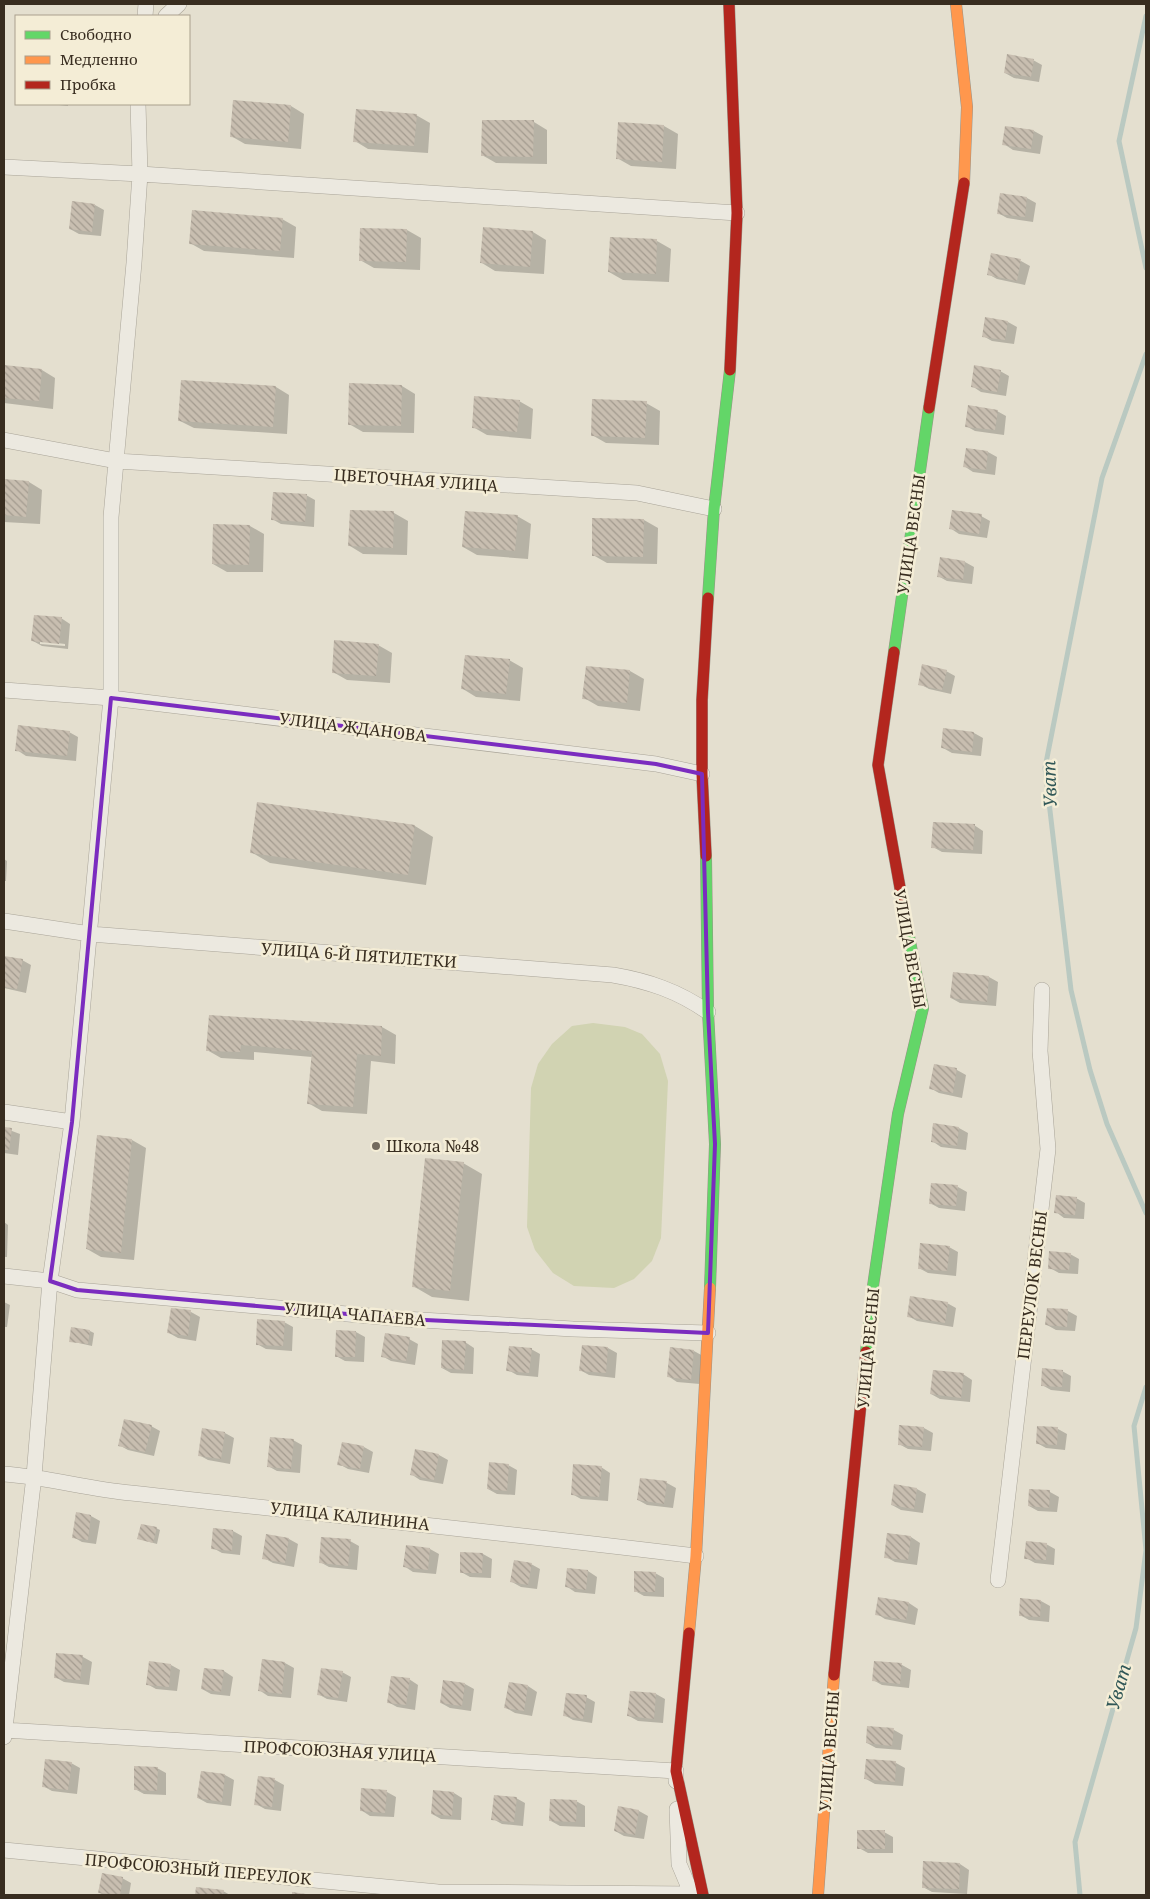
<svg xmlns="http://www.w3.org/2000/svg" width="1150" height="1899" font-family="'Noto Serif',serif">
<defs>
<pattern id="building-back-hatch" width="6" height="6" patternUnits="userSpaceOnUse" patternTransform="scale(1.25)"><rect width="6" height="6" fill="#c8beb0"/><path d="M-1 5l2 2M0 0l6 6M5-1l2 2" fill="none" stroke="#a39b8f"/></pattern>
</defs>
<rect width="100%" height="100%" fill="#e4dfcf"/>
<path fill="#d1d3b2" d="M593,1023L625,1027L642,1034L660,1054L668,1081L661,1238L652,1261L634,1279L614,1288L574,1286L553,1273L535,1250L527,1227L531,1088L538,1064L552,1044L572,1026Z"/>
<path fill="#0003" fill-rule="evenodd" d="M671,4H698V5Z
M1033,60L1042,65L1039,82L1014,78L1005,73Z
M50,104H68V106Z
M291,106L304,114L301,149L245,144L231,136Z
M416,115L430,123L428,153L368,149L355,141Z
M534,122L547,130V164L496,163L482,155Z
M664,126L678,134L676,169L631,166L617,158Z
M1034,131L1043,136L1040,154L1013,150L1004,144Z
M1027,198L1036,203L1033,222L1007,218L998,213Z
M95,205L104,210L101,236L79,234L70,229Z
M282,219L296,227L294,258L204,251L190,243Z
M407,230L421,238L420,270L374,268L360,260Z
M533,232L546,240L544,274L495,271L482,263Z
M657,241L671,249L669,282L623,280L609,272Z
M1021,261L1030,266L1025,285L997,279L988,274Z
M1008,322L1017,327L1014,344L992,341L983,336Z
M4,366L42,370L55,378L53,409L4,403Z
M1000,371L1009,376L1006,396L981,392L972,386Z
M402,386L415,394L414,433L363,432L349,424Z
M276,387L289,395L287,434L194,428L180,421Z
M519,401L533,409L531,439L487,435L473,427Z
M646,403L660,411L659,445L606,443L592,435Z
M997,411L1006,416L1004,435L975,431L966,426Z
M967,449L988,452L997,457L995,475L973,472L964,466Z
M4,480L29,482L42,490L40,524L4,522Z
M306,495L315,500L314,527L281,524L272,519Z
M351,511L394,513L408,521L407,555L363,554L350,546Z
M517,516L531,524L528,559L477,555L463,547Z
M981,516L990,521L987,538L959,534L950,528Z
M644,520L658,528L657,564L607,563L593,555Z
M250,526L264,534L263,572H227L213,564Z
M941,559L965,562L974,567L972,584L947,581L938,576Z
M61,618L70,624L68,649L42,646L33,641ZM40,641L65,644V646L40,644Z
M378,645L392,653L390,683L347,680L333,672Z
M509,660L523,668L520,701L476,697L463,689Z
M630,671L644,679L640,711L598,706L584,698Z
M946,671L955,676L951,694L929,689L920,684Z
M944,729L974,733L983,738L981,756L952,753L943,748Z
M69,732L78,737L76,761L26,756L17,750Z
M974,825L983,831L982,854L942,852L933,847Z
M415,826L433,837L426,885L270,863L251,852Z
M4,859L7,861L6,881H4Z
M4,957L22,960L31,965L26,993L4,988Z
M954,974L989,977L998,982L996,1006L960,1003L951,998Z
M210,1017L382,1027L396,1035L395,1064L371,1061L367,1114L322,1111L308,1103L312,1057L254,1052V1060L221,1058L207,1050Z
M935,1065L957,1070L966,1075L962,1098L939,1093L930,1088Z
M934,1125L959,1128L968,1133L966,1150L941,1147L932,1141Z
M4,1128L20,1134L18,1155L4,1153Z
M132,1140L146,1148L134,1260L101,1257L87,1249Z
M463,1163L482,1174L469,1301L432,1297L413,1286Z
M958,1187L967,1192L965,1211L939,1208L930,1203Z
M1076,1198L1085,1203L1084,1219L1064,1218L1056,1212Z
M4,1222L8,1225L7,1257H4Z
M949,1247L958,1252L956,1276L928,1273L919,1268Z
M1070,1254L1079,1259L1078,1274L1059,1273L1050,1268Z
M4,1302L10,1305L7,1327H4Z
M947,1303L956,1308L953,1327L917,1321L908,1316Z
M172,1309L191,1312L200,1317L196,1341L178,1338L169,1333Z
M1068,1311L1077,1316L1075,1331L1056,1330L1047,1325Z
M284,1322L293,1327L292,1351L266,1349L257,1344Z
M90,1331L94,1333L92,1346L70,1341Z
M338,1331L356,1332L365,1337L364,1362L345,1361L336,1356Z
M409,1339L418,1344L415,1365L391,1361L382,1356Z
M465,1342L474,1348L473,1374L451,1373L442,1368Z
M608,1348L617,1353L615,1378L589,1375L580,1370Z
M531,1349L540,1354L538,1377L517,1375L508,1370Z
M694,1351L703,1356L700,1384L677,1382L668,1376Z
M1062,1371L1071,1376L1070,1392L1051,1390L1042,1385Z
M963,1374L972,1380L970,1402L940,1399L931,1394Z
M151,1426L160,1431L154,1456L128,1450L119,1445Z
M924,1428L933,1433L931,1451L908,1449L899,1444Z
M1058,1429L1067,1434L1065,1450L1046,1448L1037,1443Z
M225,1433L234,1438L230,1464L208,1460L199,1455Z
M293,1440L302,1445L300,1473L277,1471L268,1466Z
M364,1447L373,1452L369,1473L348,1469L339,1464Z
M439,1455L448,1460L443,1484L420,1480L411,1474Z
M508,1465L517,1470L515,1495L497,1494L488,1489Z
M601,1467L610,1473L608,1501L581,1499L572,1494Z
M667,1483L676,1488L673,1508L647,1505L638,1500Z
M917,1489L926,1494L923,1513L901,1510L892,1505Z
M1050,1492L1059,1497L1057,1512L1038,1511L1029,1506Z
M77,1514L91,1516L100,1521L96,1544L82,1542L73,1537Z
M156,1528L160,1530L157,1544L139,1539Z
M214,1530L233,1531L242,1536L240,1555L222,1553L213,1548Z
M267,1536L289,1539L298,1544L294,1567L273,1563L264,1558Z
M911,1537L920,1543L917,1565L895,1562L886,1557Z
M350,1541L359,1546L357,1570L329,1567L320,1562Z
M1046,1544L1055,1549L1054,1565L1035,1563L1026,1558Z
M407,1547L430,1549L439,1554L436,1574L413,1572L404,1566Z
M483,1554L492,1559L491,1578L470,1577L461,1572Z
M531,1564L540,1569L537,1589L521,1587L512,1582Z
M588,1571L597,1577L595,1594L575,1592L566,1586Z
M655,1573L664,1578V1597L644,1596L635,1591Z
M1041,1601L1050,1606L1049,1622L1029,1620L1020,1615Z
M909,1603L918,1609L915,1625L885,1619L877,1614Z
M83,1657L92,1662L89,1685L64,1682L55,1677Z
M263,1661L285,1663L294,1668L291,1698L268,1696L259,1690Z
M875,1662L902,1665L911,1670L909,1688L882,1685L873,1680Z
M171,1665L180,1670L177,1691L156,1689L147,1684Z
M224,1671L233,1677L230,1696L211,1694L202,1689Z
M342,1672L351,1677L347,1702L327,1699L318,1694Z
M409,1679L418,1685L415,1710L397,1707L388,1702Z
M465,1684L474,1689L471,1711L450,1708L441,1703Z
M528,1686L537,1692L532,1716L515,1713L506,1708Z
M656,1694L665,1699L663,1723L638,1721L629,1716Z
M586,1697L595,1702L592,1723L573,1720L564,1715Z
M894,1730L903,1735L901,1750L876,1748L867,1743Z
M71,1763L80,1768L77,1794L52,1791L43,1786Z
M896,1763L905,1768L903,1786L875,1784L866,1779Z
M157,1768L166,1773V1795L144,1794L135,1789Z
M202,1772L225,1775L234,1780L231,1806L207,1803L198,1798Z
M259,1777L275,1780L284,1785L281,1811L265,1809L256,1804Z
M362,1790L387,1792L396,1797L394,1817L370,1816L361,1810Z
M454,1793L462,1798L461,1820L441,1819L432,1814Z
M516,1798L525,1803L523,1826L502,1824L493,1819Z
M576,1801L585,1806V1827L560,1826L551,1821Z
M619,1808L639,1811L648,1816L644,1839L624,1836L615,1831Z
M884,1832L893,1837V1853H868L859,1848Z
M960,1864L969,1870L967,1894L932,1892L923,1887Z
M122,1878L131,1883L129,1895H104L100,1893Z
M197,1888L223,1891L230,1895H197Z"/>
<g fill="none" stroke-linecap="round" stroke-linejoin="round">
<path stroke="#bac9c1" stroke-width="5" d="M1146,16L1119,141L1146,268
M1146,354L1102,478L1045,768L1071,990L1090,1070L1107,1124L1146,1213
M1080,1895L1075,1842L1136,1628L1146,1550L1134,1426L1146,1387"/>
</g>
<path fill="url(#building-back-hatch)" d="M1007,54L1034,59L1031,77L1004,73Z
M233,100L291,105L288,142L230,137Z
M356,109L417,114L414,146L353,142Z
M482,120H534L533,157L481,156Z
M618,122L664,125L662,162L616,159Z
M1005,126L1034,130L1031,149L1002,145Z
M1000,193L1027,197L1025,217L997,214Z
M72,201L95,204L92,232L69,229Z
M192,210L283,218L280,251L189,244Z
M483,227L533,231L530,267L480,263Z
M360,228L407,229L406,262L359,261Z
M610,237L657,239L656,274L608,272Z
M991,253L1021,259L1017,281L987,275Z
M985,317L1008,321L1005,340L982,337Z
M4,365L42,369L39,401L4,398Z
M974,365L1001,370L997,392L971,387Z
M181,380L276,386L273,427L178,421Z
M349,383L402,385L401,426L348,425Z
M474,396L520,400L517,432L472,428Z
M592,399L647,401L645,438L591,436Z
M968,405L998,410L995,430L965,427Z
M966,448L988,451L986,470L963,467Z
M4,479L29,481L26,517L4,515Z
M273,492L307,494L305,522L271,520Z
M350,510L394,511L393,548L348,546Z
M952,510L982,514L979,534L949,529Z
M465,511L518,515L515,551L462,547Z
M592,518L644,519L643,557L592,556Z
M213,524L250,525L249,565L212,564Z
M940,557L965,561L963,580L937,577Z
M34,615L62,617L59,644L31,641Z
M334,640L379,644L376,676L332,673Z
M465,655L510,659L506,694L461,689Z
M922,664L947,670L942,690L918,685Z
M586,666L630,670L627,703L582,699Z
M18,725L70,731L67,756L15,751Z
M943,728L974,732L972,752L941,748Z
M257,802L415,825L408,875L250,853Z
M933,822L975,824L973,850L931,848Z
M4,956L23,959L17,989L4,987Z
M953,972L989,976L987,1002L950,998Z
M209,1015L382,1026L381,1056L357,1054L353,1107L307,1104L312,1051L241,1045L240,1052L206,1051Z
M934,1064L957,1068L953,1093L929,1089Z
M933,1123L959,1127L957,1146L931,1142Z
M4,1127L12,1128L9,1150H4Z
M97,1135L132,1139L121,1253L86,1249Z
M425,1158L464,1162L450,1291L412,1287Z
M931,1183L958,1185L956,1206L929,1204Z
M1056,1195L1077,1197L1075,1215L1054,1213Z
M920,1243L950,1246L947,1271L918,1269Z
M1049,1251L1071,1253L1069,1270L1048,1269Z
M910,1296L948,1302L945,1323L907,1317Z
M171,1308L191,1310L188,1336L167,1333Z
M1047,1308L1068,1309L1067,1327L1045,1325Z
M257,1319L285,1321L283,1346L256,1345Z
M71,1327L90,1330L88,1344L69,1342Z
M336,1330L356,1331L355,1357H335Z
M385,1333L410,1337L406,1361L381,1357Z
M442,1340L466,1341L464,1370L441,1368Z
M582,1345L608,1347L606,1373L579,1371Z
M509,1346L532,1348L529,1373L506,1371Z
M670,1347L694,1350L691,1380L667,1377Z
M1042,1368L1063,1370L1062,1387L1041,1386Z
M933,1370L964,1373L961,1398L930,1394Z
M124,1419L152,1425L145,1452L118,1446Z
M899,1425L924,1427L922,1447L898,1445Z
M1037,1426L1058,1427L1057,1445L1036,1444Z
M202,1428L225,1432L221,1459L198,1456Z
M270,1437L294,1439L291,1469L267,1467Z
M342,1442L364,1446L360,1469L337,1465Z
M415,1449L439,1454L434,1480L410,1475Z
M489,1462L509,1464L507,1491L487,1489Z
M573,1464L602,1466L599,1497L571,1495Z
M640,1478L667,1481L664,1504L637,1500Z
M894,1484L917,1488L914,1509L891,1505Z
M1029,1489L1050,1490L1049,1508L1028,1506Z
M76,1512L91,1515L88,1540L72,1538Z
M141,1524L157,1527L153,1543L137,1539Z
M213,1528L233,1530L232,1551L211,1549Z
M887,1533L911,1536L908,1560L884,1558Z
M266,1534L289,1538L285,1563L262,1559Z
M321,1537L351,1539L348,1566L319,1563Z
M1026,1541L1047,1543L1046,1560L1024,1559Z
M406,1545L430,1548L428,1570L403,1567Z
M460,1552L483,1553L482,1573H460Z
M514,1560L532,1563L528,1585L510,1582Z
M567,1568L588,1570L586,1590L565,1587Z
M634,1571L656,1572L655,1592H634Z
M878,1597L909,1602L906,1620L875,1615Z
M1020,1598L1041,1600L1040,1617L1019,1616Z
M56,1653L83,1655L80,1680L54,1678Z
M262,1659L285,1662L282,1694L258,1691Z
M149,1661L171,1664L169,1687L146,1685Z
M874,1661L902,1663L900,1684L872,1681Z
M204,1668L224,1670L221,1692L201,1689Z
M321,1668L343,1671L338,1698L317,1695Z
M391,1676L410,1678L406,1705L387,1703Z
M443,1680L465,1683L462,1706L440,1703Z
M509,1682L528,1685L524,1711L504,1708Z
M630,1691L656,1693L654,1719L627,1716Z
M566,1693L587,1695L583,1719L563,1716Z
M867,1726L894,1728L892,1746L866,1743Z
M45,1759L72,1762L68,1790L42,1787Z
M866,1759L896,1761L895,1782L864,1779Z
M134,1766L158,1767L157,1791L134,1790Z
M201,1771L225,1774L222,1802L197,1798Z
M258,1776L275,1778L272,1807L254,1805Z
M361,1788L387,1790L385,1813L360,1811Z
M433,1790L454,1792L452,1816L431,1814Z
M494,1795L517,1797L514,1822L491,1820Z
M550,1799L577,1800L576,1822L549,1821Z
M618,1806L639,1810L635,1835L614,1831Z
M857,1830H885V1849H857Z
M923,1861L960,1863L959,1889L922,1888Z
M102,1873L123,1877L120,1895L98,1893Z
M196,1887L224,1890L223,1895H195Z
M292,1892L306,1894V1895H292Z"/>
<g fill="none" stroke-linecap="round" stroke-linejoin="round">
<defs>
<path id="street" d="M145,16L146,4
M166,16L179,4
M4,167L140,174L737,213
M4,440L116,461L637,493L714,509
M4,690L111,698L656,764L702,774
M4,921L90,934L613,975C648,981 678,991 708,1012
M4,1112L72,1122
M4,1276L50,1281L77,1290L404,1319L573,1329L708,1333
M4,1474C47,1477 88,1489 131,1493C319,1514 508,1533 696,1556
M998,1580L1048,1149L1040,1051L1042,990
M4,1730L676,1771V1781
M4,1737L34,1476L50,1281L72,1122L111,698V517L134,263L140,174L138,104
M677,1809L679,1864L692,1895
M4,1850L438,1892L692,1894"/>
<path id="fast" d="M708,598L714,509L730,370
M894,652L929,408
M706,856L708,1012L715,1144L710,1288
M866,1352L873,1286L898,1114L923,1008L906,921"/>
<path id="slow" d="M956,4L967,107L964,183
M689,1633L696,1556L710,1288
M818,1895L834,1675"/>
<path id="jam" d="M729,4L737,213L730,370
M929,408L964,183
M894,652L878,765L906,921
M706,856L702,774V700L708,598
M689,1633L676,1771L703,1895
M834,1675L866,1352"/>
</defs>
<use href="#street" stroke="#a9a498" stroke-width="16"/>
<use href="#fast" stroke="#999388" stroke-width="12"/>
<use href="#slow" stroke="#999388" stroke-width="12"/>
<use href="#jam" stroke="#999388" stroke-width="12"/>
<use href="#street" stroke="#ece9e0" stroke-width="15"/>
<use href="#fast" stroke="#63d668" stroke-width="11"/>
<use href="#slow" stroke="#ff974d" stroke-width="11"/>
<use href="#jam" stroke="#b3261e" stroke-width="11"/>
</g>
<path fill="none" stroke="#7b2cbf" stroke-width="4" stroke-linejoin="round" d="M111,698L656,764L702,774L708,1012L715,1144L708,1333L404,1319L77,1290L50,1281L72,1122Z"/>
<circle fill="#746b5d" stroke="#f4edd6" stroke-width="2" cx="376" cy="1146" r="5"/>
<g text-anchor="middle" stroke-width="5" stroke-linejoin="round" paint-order="stroke">
<g font-size="16" fill="#382d20" stroke="#f4edd6">
<text transform="translate(416 480) rotate(4)" y="6">ЦВЕТОЧНАЯ УЛИЦА</text>
<text transform="translate(911 534) rotate(-82)" y="6">УЛИЦА ВЕСНЫ</text>
<text transform="translate(353 727) rotate(7)" y="6">УЛИЦА ЖДАНОВА</text>
<text transform="translate(910 949) rotate(80)" y="6">УЛИЦА ВЕСНЫ</text>
<text transform="translate(359 955) rotate(4)" y="6">УЛИЦА 6-Й ПЯТИЛЕТКИ</text>
<text transform="translate(1032 1285) rotate(-83)" y="6">ПЕРЕУЛОК ВЕСНЫ</text>
<text transform="translate(355 1314) rotate(5)" y="6">УЛИЦА ЧАПАЕВА</text>
<text transform="translate(868 1348) rotate(-85)" y="6">УЛИЦА ВЕСНЫ</text>
<text transform="translate(350 1516) rotate(6)" y="6">УЛИЦА КАЛИНИНА</text>
<text transform="translate(340 1751) rotate(3)" y="6">ПРОФСОЮЗНАЯ УЛИЦА</text>
<text transform="translate(829 1751) rotate(-86)" y="6">УЛИЦА ВЕСНЫ</text>
<text transform="translate(198 1869) rotate(5)" y="6">ПРОФСОЮЗНЫЙ ПЕРЕУЛОК</text>
</g>
<g font-size="16" fill="#382d20" stroke="#f4edd6" text-anchor="start">
<text x="386" y="1152">Школа №48</text>
</g>
<g font-size="18" font-style="italic" fill="#305757" stroke="#f4edd6">
<text transform="translate(1050 784) rotate(-92)" y="6">Уват</text>
<text transform="translate(1119 1687) rotate(-74)" y="6">Уват</text>
</g>
</g>
<rect width="1150" height="1899" fill="none" stroke="#382d20" stroke-width="10"/>
<rect x="15" y="15" width="175" height="90" fill="#f4edd6" stroke="#a9a08d"/>
<rect x="25" y="31" width="25" height="8" fill="#63d668" stroke="#a9a08d"/>
<text x="60" y="40" font-size="15" fill="#382d20">Свободно</text>
<rect x="25" y="56" width="25" height="8" fill="#ff974d" stroke="#a9a08d"/>
<text x="60" y="65" font-size="15" fill="#382d20">Медленно</text>
<rect x="25" y="81" width="25" height="8" fill="#b3261e" stroke="#a9a08d"/>
<text x="60" y="90" font-size="15" fill="#382d20">Пробка</text>
</svg>
